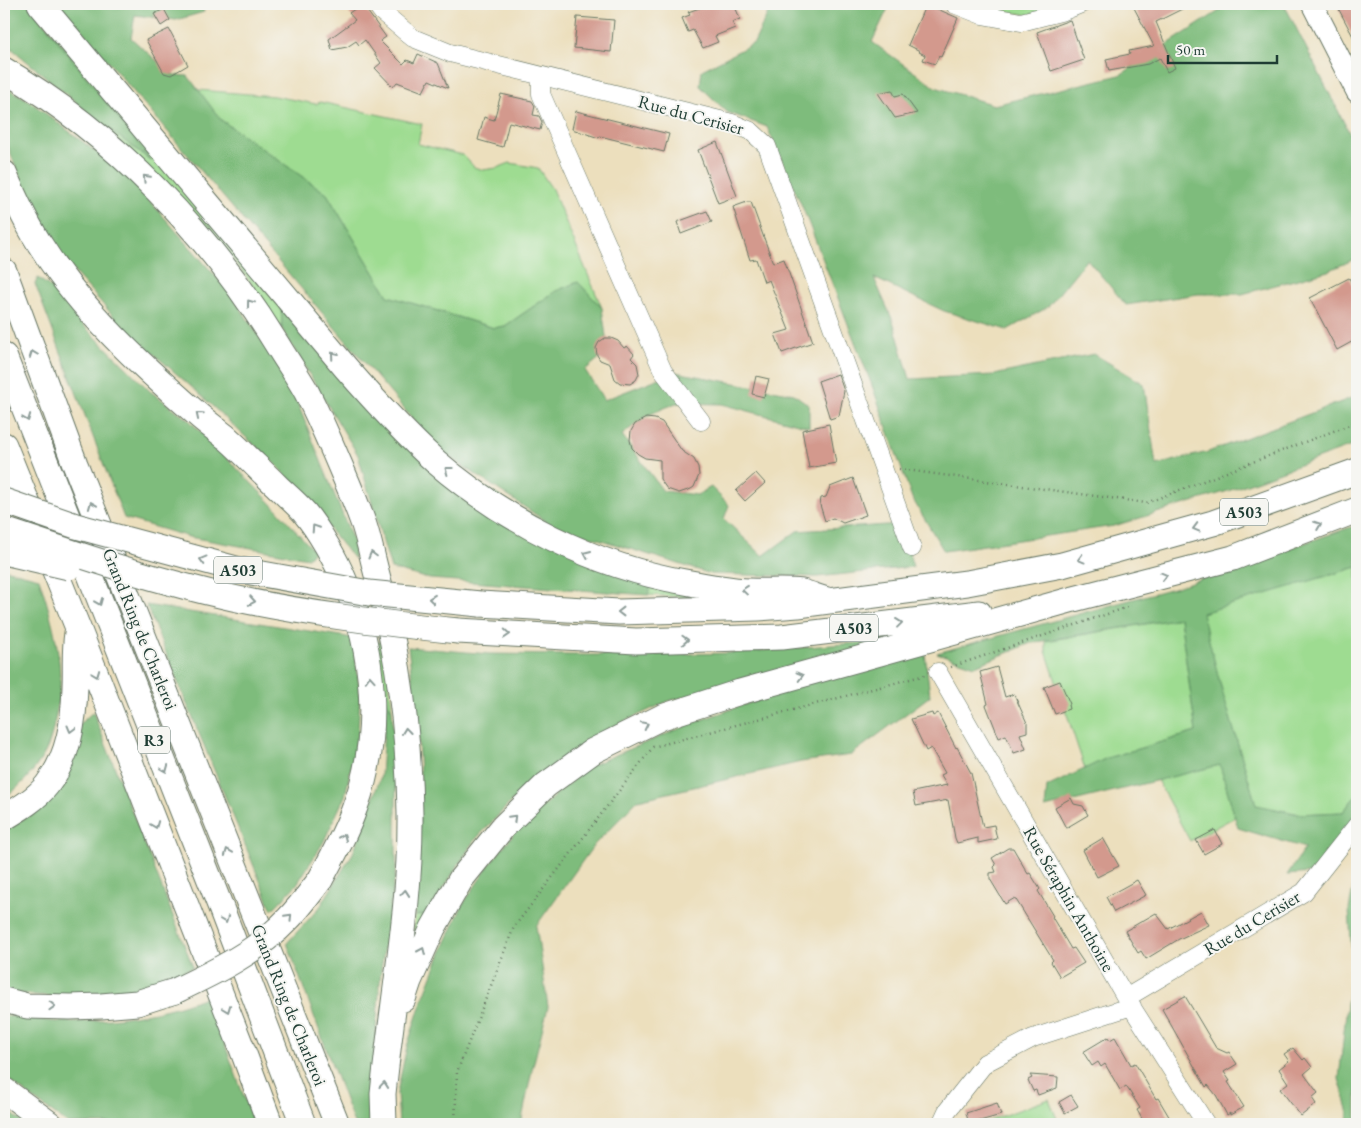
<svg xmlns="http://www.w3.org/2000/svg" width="1361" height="1128" font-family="'EB Garamond',serif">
<rect width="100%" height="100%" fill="#f6f6f2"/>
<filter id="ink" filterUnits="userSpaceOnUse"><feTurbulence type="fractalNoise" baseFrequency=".02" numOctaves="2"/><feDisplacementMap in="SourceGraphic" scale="10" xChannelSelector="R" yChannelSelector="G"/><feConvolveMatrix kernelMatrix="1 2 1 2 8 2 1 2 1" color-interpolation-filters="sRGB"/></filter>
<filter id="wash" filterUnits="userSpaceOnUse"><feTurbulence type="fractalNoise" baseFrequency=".0096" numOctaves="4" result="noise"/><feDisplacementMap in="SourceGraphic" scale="20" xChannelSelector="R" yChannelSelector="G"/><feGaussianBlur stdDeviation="1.12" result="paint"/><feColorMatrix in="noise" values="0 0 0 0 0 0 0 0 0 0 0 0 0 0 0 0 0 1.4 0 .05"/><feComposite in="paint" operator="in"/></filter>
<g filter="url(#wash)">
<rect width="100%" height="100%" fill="#ecdfbd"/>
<path fill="#9edc91" stroke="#5e8c62" d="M975,4H1063L1028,15L982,7Z
M39,16L281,302L282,329L243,272L196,214L98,121L150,160Z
M198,90L274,96L316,104L320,102L422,124L418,144L463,155L474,167L483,170L497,168L510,163L538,168L552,189L602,308L578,282L556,291L505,326L494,328L388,296L327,194L221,120Z
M1357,567V794L1343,812L1300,814L1256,805L1221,687L1201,612Z
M651,584L700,593L699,598L648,595Z
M1180,618L1196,732L1107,758L1085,769L1046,651V641Z
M375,642L385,643L392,710L386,701Z
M1220,765L1235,817L1190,841L1157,780Z
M427,914L412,946L415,916Z
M1049,1099L1059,1124H980Z"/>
<path fill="#7ebc7b" stroke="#4e7c58" d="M4,4H29L152,161L98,121L4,42Z
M59,4H202L204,12L176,20L135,15L131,38L173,75L188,76L221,120L327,194L388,296L494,328L505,326L556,291L578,282L602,308L608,351L585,370L604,400L675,372L794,394L809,405V427L722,404L676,403L646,416L622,435L663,491L697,495L711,487L729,505L724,519L763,556L797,531L902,524L913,567L817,577L711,574L550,524L439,450Z
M772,4H890L872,42L935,87L994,105L1120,75L1230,4H1284L1357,148V258L1328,271L1242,294H1198L1126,305L1087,259L1048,307L1007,330L944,311L874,278L893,321L910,379L994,375L1094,354L1144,384L1156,465L1208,452L1357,396V444L1228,491L1114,526L944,551L912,498L873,388L802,206L767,127L727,112L700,86L702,70L754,43Z
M4,86L28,100L129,177L231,294L289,382L354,543V559L278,467L195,390L123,327L68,265L43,225L25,189L11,155L4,134Z
M38,278L54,290L80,322L151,392L188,419L271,503L314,551L308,558L189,537L124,518L35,284Z
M281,302L394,435L651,584L648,595L430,579L391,569L358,455L282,329Z
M1357,525V567L1202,613L1221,687L1256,805L1298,814L1343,812L1357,794V814L1332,850L1310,873L1287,875L1305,848L1238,828L1220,765L1045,808L1047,787L1107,758L1196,732L1180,618L1031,643L975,666L937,653L1177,587Z
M4,569L39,578C49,609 60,646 60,679C61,686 59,694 58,702C56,716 53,732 48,746C41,764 20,788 4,798Z
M146,605L353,638L360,692L358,734L345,796L323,843L297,884L272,910Z
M894,640L669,701L612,727L558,761L510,803L473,842L427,914L415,916L421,792L417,717L408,647L489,654L568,655H647L733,653Z
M925,653L930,696L851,755L801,762L638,800L594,845L536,926L548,1007L532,1070L521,1124H399L397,1093L407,1046L422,1001L441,953L463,904L490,864L520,826L589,766L698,721L809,682Z
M386,701L392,710L396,789V868L381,970L372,1077L373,1124H354L287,943L320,907L353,853L381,776Z
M93,712L193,967C168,978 143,990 116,995C79,1001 41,995 4,992V832L34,811L82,722Z
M1357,866V1124H1348V1109L1339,1079L1352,956L1349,910Z
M207,996L254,1124H68L4,1077V1015C25,1018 47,1022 68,1022C109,1021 170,1013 207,996Z
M4,1108L25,1124H4Z"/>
<g id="blocks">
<path fill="#d3998d" d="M362,4L386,37L380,41L403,64L407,60L414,63L418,54L438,63L448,88L429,80L423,92L397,82L393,87L375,68L381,63L365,40L359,45L356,41L347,47L332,50L329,39L355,20L349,13Z
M711,4H734L740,19L732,22L735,28L715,36L718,42L703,48L693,30L688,32L682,18L690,15L688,12Z
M926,4L958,18L941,57L939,56L935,64L923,60L925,55L919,52L920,51L908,45Z
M1132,4H1192L1156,22L1175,68L1167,72L1160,58L1148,64L1109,71L1106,59L1130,54L1129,51L1154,46Z
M1336,4H1357V44Z
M164,9L170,20L161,26L154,14Z
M577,17L614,20L611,52L574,48Z
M1070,20L1084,60L1051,71L1037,32Z
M169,29L188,65L171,75L164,73L146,40Z
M892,90L895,96L903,94L917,113L895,118L878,93Z
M501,94L532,101L535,106L533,115L539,116L542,122L540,130L509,122L503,147L478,140L484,117L494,120Z
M576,111L669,134L664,152L600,136L599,138L572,129Z
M717,142L737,196L718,203L698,150Z
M747,202H751L773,263L784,259L813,342L782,353L775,334L789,330L769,280L764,282L756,259L750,260L733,207Z
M707,211L712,222L681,234L677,222Z
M1349,278L1357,293V339L1337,350L1310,298Z
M605,338H611L618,341L624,348L627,346L634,354L631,358L637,364L639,374L636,380L630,384L620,383L615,379L610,364L600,360L597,355L596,348L599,342Z
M838,374L844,391L839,416L830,419L818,381Z
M756,376L769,379L764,397L752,394Z
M646,418L655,419L662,422L682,451L694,459L698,467L699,475L694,487L691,489L679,493L667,489L660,479V460L645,458L638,454L632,448L630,440L631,431L635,424Z
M829,424L836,463L809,468L802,430Z
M756,473L765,483L745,501L736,491Z
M853,478L866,515L843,523L833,518L825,521L820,505L821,498L826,497L830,487Z
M997,667L1005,697L1014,694L1027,723V732L1020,734L1026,749L1014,753L1006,735L999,738L986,705L988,704L980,672Z
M1060,681L1070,704L1068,705L1069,709L1055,714L1044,687Z
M932,713L933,716L938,713L956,748L957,747L971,773L983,827L994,825L997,839L978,843V838L957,843L955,838L948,800L916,806L913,792L947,785L941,775L945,773L931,748L926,751L911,719Z
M1071,798L1074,804L1083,806L1088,815L1066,828L1055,807Z
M1215,830L1222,844L1204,854L1196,840Z
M1103,838L1119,866L1097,877L1083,850Z
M1008,848H1013L1028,874L1030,873L1040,889L1038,891L1053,916L1052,917L1071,949L1074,948L1084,963L1060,977L1051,962L1053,960L1015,898L1005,904L990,879V873L996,872L994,867L996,865L992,858Z
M1137,880L1146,895L1114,912L1106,897Z
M1201,911L1209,925L1179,939L1146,959L1141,951L1138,953L1125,931L1156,913L1168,929Z
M1185,996L1216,1048L1227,1053L1229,1052L1237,1064L1224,1072L1230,1081L1228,1082L1244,1107L1230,1115V1113L1227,1115L1216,1095L1208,1085L1206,1087L1162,1009Z
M1108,1037L1110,1040L1115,1037L1131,1065L1135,1063L1156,1099L1158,1098L1171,1120L1163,1124H1145L1137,1110L1140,1108L1126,1086L1120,1090L1105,1064L1101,1067L1098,1062L1092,1066L1083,1052Z
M1293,1048L1303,1060L1305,1058L1312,1067L1304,1074L1318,1093L1312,1098L1316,1104L1301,1116L1280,1089L1288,1083L1279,1069L1289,1061L1284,1054Z
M1030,1075L1058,1077L1057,1088L1038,1095L1036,1090L1033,1091L1028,1080L1032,1078Z
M1071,1095L1078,1106L1065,1113L1059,1102Z
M997,1103L1001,1115L969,1124L966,1113Z"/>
</g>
</g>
<g filter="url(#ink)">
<use href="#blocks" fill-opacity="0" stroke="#677664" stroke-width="1"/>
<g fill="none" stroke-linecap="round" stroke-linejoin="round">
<defs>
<path id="minor" d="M376,4L382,12L413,38L450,53L732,123L751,131L767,146L912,548
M954,4L982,15L1021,22L1064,11L1081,4
M541,76V94L663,371L701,421
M938,672L1126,998L1206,1124
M1126,998L1304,892L1357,825
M941,1124L947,1111L985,1063L1033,1038L1132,1006"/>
<path id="major" d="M1312,4L1357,92"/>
<path id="highway" d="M40,4L346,368C374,400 403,432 435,461C503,520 596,567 685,582C706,586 728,590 749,591C766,592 784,590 802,592C810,594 819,598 827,600
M4,70C116,135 211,236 278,346C287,361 297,375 306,391C321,420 334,451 347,482C353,496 359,511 364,525C369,540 372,556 376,571C398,650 409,732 410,814C411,907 392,1002 383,1094L384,1124
M4,173C15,199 27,225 43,249C83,312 141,365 197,414C206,422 217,430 227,438C244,453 260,470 276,485C285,494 295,502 304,512C319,530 336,560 345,582C375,652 382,735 355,807C346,833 333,856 320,880
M4,271L75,464L337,1124
M4,356L221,908L303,1124
M4,445L78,628L241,1046L270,1124
M480,604L619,612L758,608L798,605L967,583L1062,565L1213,523L1357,471
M458,631L636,641L782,637L979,613
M4,818C19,809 36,799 47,785C69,757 74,721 75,687C76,667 74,653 77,633
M403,999L409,981L433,928L461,879L503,827L546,785L593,751L662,717L740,692L1070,600L1233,558L1357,510
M4,1000L27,1006L70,1007L101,1006L137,1003L175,991
M4,1090L50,1124"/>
</defs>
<use href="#minor" stroke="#677664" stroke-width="19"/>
<use href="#major" stroke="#677664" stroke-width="23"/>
<use href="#highway" stroke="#677664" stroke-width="27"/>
<path stroke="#677664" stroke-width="2.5" stroke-dasharray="1 4" stroke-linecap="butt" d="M899,469L1146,503L1357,422
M951,667L1131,606
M455,1124L457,1072L514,927L653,747L925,675"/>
<use href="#minor" stroke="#fff" stroke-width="18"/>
<use href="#major" stroke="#fff" stroke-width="21"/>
<use href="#highway" stroke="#fff" stroke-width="25"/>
<defs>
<path id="highway-bridge" d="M4,501L76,526L240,570L369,593L480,604
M4,530C79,555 155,581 233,598C307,614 383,623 458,631
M4,552L69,567
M175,991C215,972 257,952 288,919C300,907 310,893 320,880"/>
</defs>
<use href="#highway-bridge" stroke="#677664" stroke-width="27" stroke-linecap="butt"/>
<use href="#highway-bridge" stroke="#fff" stroke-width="25"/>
</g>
<defs><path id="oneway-chevron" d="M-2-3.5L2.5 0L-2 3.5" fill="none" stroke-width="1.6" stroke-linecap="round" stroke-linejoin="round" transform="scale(1.25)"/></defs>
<g stroke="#8f9e9a">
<use href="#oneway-chevron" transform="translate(146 178) rotate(-134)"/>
<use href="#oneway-chevron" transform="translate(250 303) rotate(-127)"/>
<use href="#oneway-chevron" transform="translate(33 354) rotate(-111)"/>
<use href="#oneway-chevron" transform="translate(334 355) rotate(-130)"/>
<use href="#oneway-chevron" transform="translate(199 415) rotate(-140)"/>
<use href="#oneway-chevron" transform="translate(27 418) rotate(69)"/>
<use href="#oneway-chevron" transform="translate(448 470) rotate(-143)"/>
<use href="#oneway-chevron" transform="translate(92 505) rotate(-112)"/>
<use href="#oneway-chevron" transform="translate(1318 525) rotate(-21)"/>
<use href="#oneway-chevron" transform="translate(315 528) rotate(-123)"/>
<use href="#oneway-chevron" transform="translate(1196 528) rotate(165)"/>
<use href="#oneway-chevron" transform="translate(587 554) rotate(-156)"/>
<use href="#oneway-chevron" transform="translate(372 555) rotate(-105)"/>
<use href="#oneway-chevron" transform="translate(1081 559) rotate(165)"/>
<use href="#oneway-chevron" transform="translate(203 560) rotate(-165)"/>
<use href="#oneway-chevron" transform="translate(1164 576) rotate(-15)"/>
<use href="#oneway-chevron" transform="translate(745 590) rotate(-174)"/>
<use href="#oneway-chevron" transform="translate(432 599) rotate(-174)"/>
<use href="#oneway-chevron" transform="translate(252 601) rotate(10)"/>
<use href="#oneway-chevron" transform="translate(99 602) rotate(68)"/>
<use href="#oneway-chevron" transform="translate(621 612) rotate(-180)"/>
<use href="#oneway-chevron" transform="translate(899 623) rotate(-7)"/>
<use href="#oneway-chevron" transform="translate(507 634) rotate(3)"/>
<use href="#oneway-chevron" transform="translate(685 640) rotate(-2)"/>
<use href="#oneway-chevron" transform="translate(96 674) rotate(69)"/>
<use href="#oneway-chevron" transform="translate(800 676) rotate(-15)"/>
<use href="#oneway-chevron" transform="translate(370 679) rotate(-94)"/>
<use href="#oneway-chevron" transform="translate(645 725) rotate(-26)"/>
<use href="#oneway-chevron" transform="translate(71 729) rotate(105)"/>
<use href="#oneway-chevron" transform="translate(406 731) rotate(-96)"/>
<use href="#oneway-chevron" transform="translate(165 769) rotate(68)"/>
<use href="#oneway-chevron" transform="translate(513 818) rotate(-45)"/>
<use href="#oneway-chevron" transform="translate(155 825) rotate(69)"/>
<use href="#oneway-chevron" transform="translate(343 837) rotate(-67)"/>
<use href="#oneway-chevron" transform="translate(228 852) rotate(-112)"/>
<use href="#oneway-chevron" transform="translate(405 893) rotate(-85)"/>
<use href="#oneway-chevron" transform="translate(289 917) rotate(-47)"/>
<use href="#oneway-chevron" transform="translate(225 920) rotate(69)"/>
<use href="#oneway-chevron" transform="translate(422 951) rotate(-66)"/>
<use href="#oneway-chevron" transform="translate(52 1006) rotate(2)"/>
<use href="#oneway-chevron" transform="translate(227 1009) rotate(69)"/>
<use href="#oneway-chevron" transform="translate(384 1085) rotate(-85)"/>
</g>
</g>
<g text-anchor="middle" stroke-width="4" stroke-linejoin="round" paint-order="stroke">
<g fill="#f6f6f2" stroke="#60746d" stroke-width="1">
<rect x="1220" y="498.5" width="48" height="27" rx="4"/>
<rect x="214" y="556.5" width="48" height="27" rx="4"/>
<rect x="830" y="614.5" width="48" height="27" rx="4"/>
<rect x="138" y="726.5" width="32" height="27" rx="4"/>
</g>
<g font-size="16" font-weight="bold" fill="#1f3d34">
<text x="1244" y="518">A503</text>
<text x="238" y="576">A503</text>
<text x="854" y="634">A503</text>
<text x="154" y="746">R3</text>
</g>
<g font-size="18" fill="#1f3d34" stroke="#f6f6f2">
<text transform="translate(691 115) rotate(15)" y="6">Rue du Cerisier</text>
<text transform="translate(140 629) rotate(68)" y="6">Grand Ring de Charleroi</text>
<text transform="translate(1069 899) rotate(60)" y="6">Rue Séraphin Anthoine</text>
<text transform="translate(1252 923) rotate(-31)" y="6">Rue du Cerisier</text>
<text transform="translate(289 1005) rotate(68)" y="6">Grand Ring de Charleroi</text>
</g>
</g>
<rect width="1361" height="1128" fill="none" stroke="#f6f6f2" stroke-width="20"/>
<path d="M1168 55v8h109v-8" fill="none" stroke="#1f3d34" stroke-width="2.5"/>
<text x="1176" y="55" font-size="15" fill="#1f3d34" stroke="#f6f6f2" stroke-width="4" paint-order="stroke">50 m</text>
</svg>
